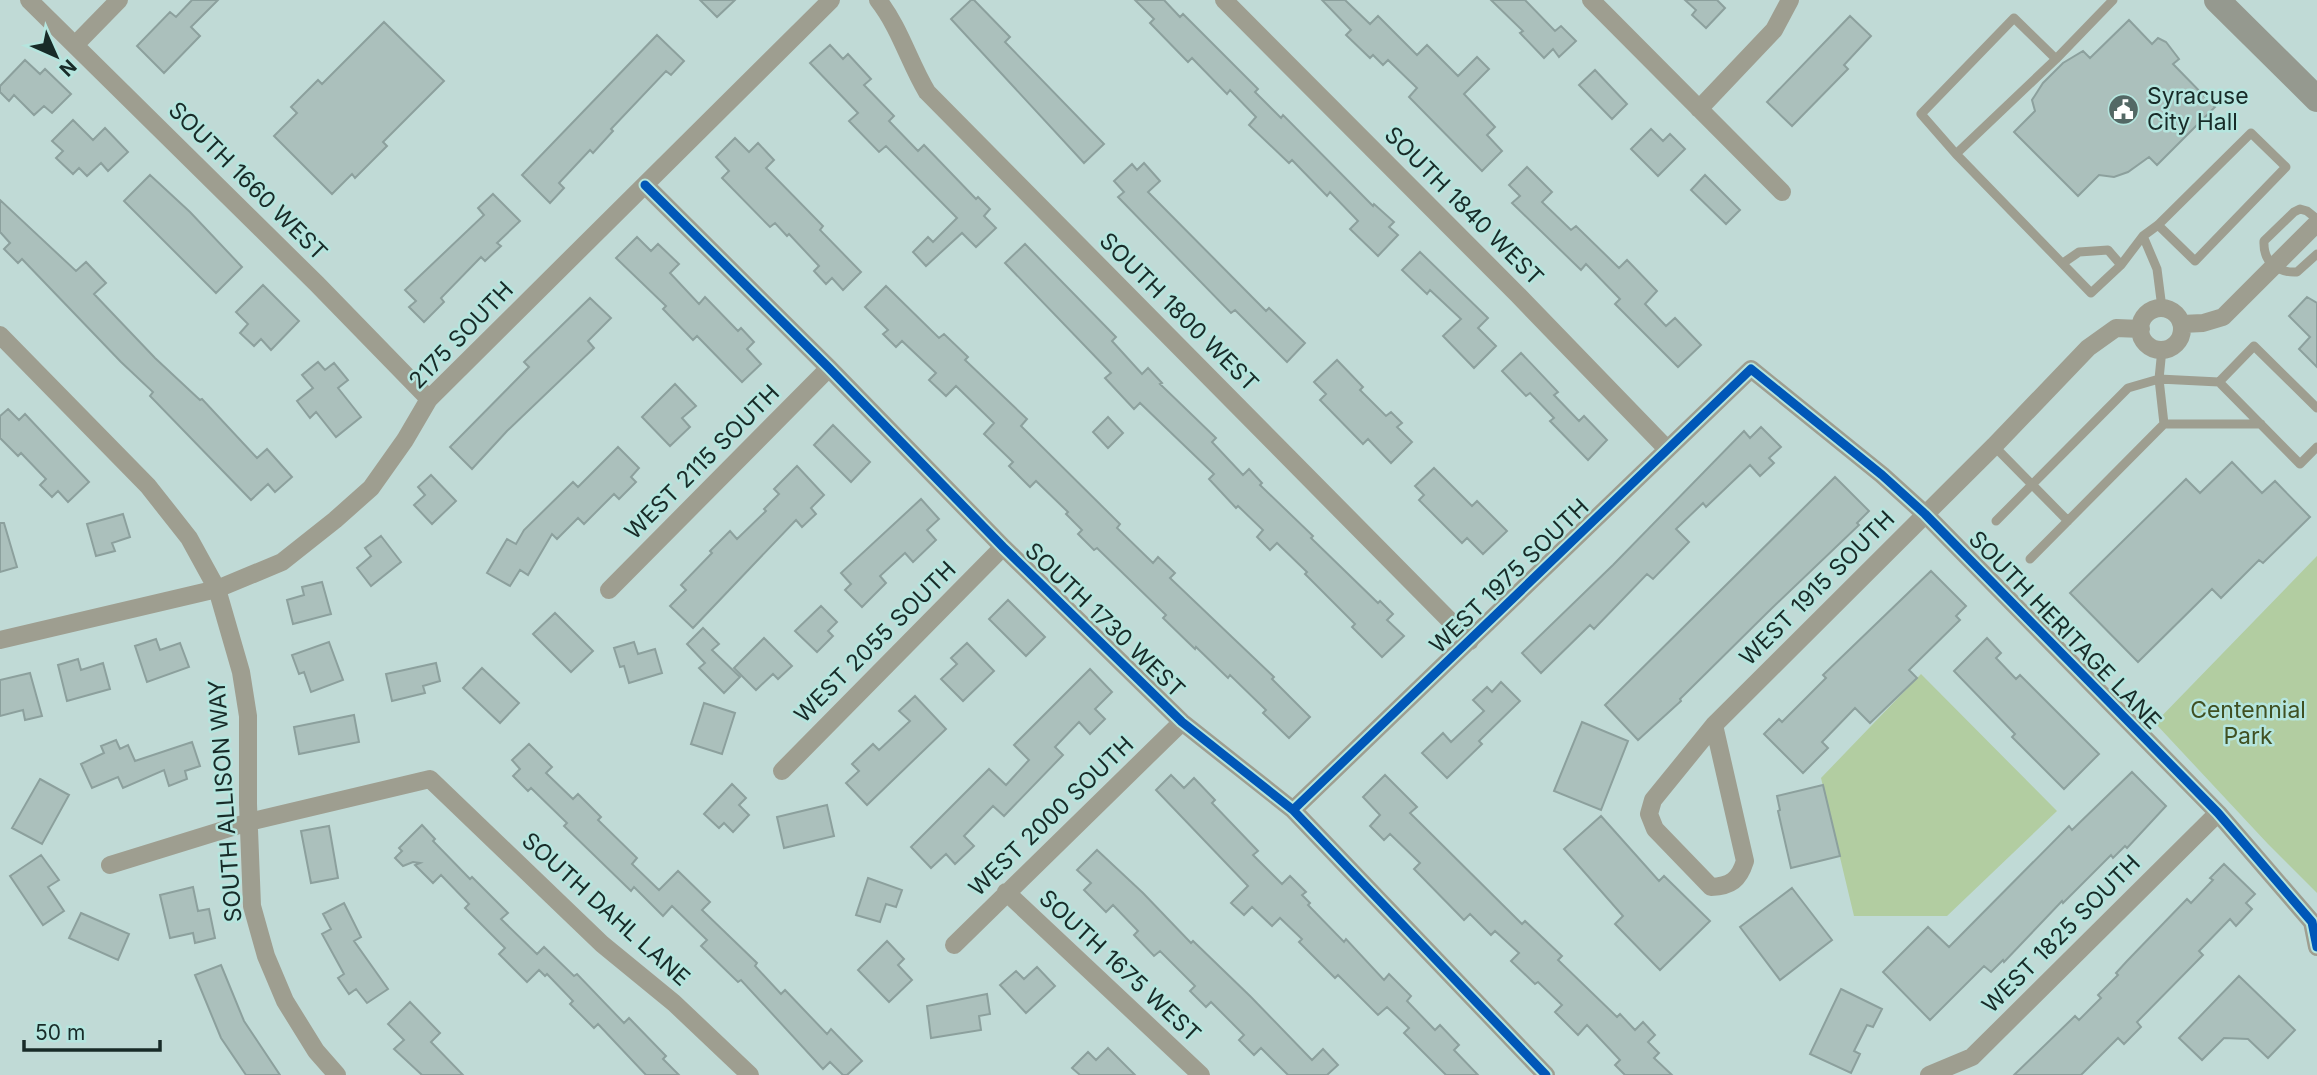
<svg xmlns="http://www.w3.org/2000/svg" width="2317" height="1075" font-family="Inter,sans-serif">
<rect width="100%" height="100%" fill="#c0dad6"/>
<path fill="#b2cda1" d="M2317,556V893L2268,844L2155,723Z
M1921,674L2057,811L1947,916H1854L1821,778Z"/>
<path fill="#abc0bc" stroke="#8ca09d" stroke-width="2" d="M192,0H218L191,27L200,36L164,73L137,46L170,12L176,17Z
M700,0H735L717,17Z
M971,0H974L1010,37L1005,42L1104,144L1084,163L951,19Z
M1135,0H1164L1180,17L1183,14L1258,89L1255,92L1281,118L1283,115L1373,206L1374,204L1394,222L1389,227L1398,235L1378,256L1350,229L1358,221L1330,192L1327,196L1292,160L1289,163L1249,125L1256,117L1230,90L1227,94L1192,58L1188,62L1150,23L1154,19Z
M1322,0H1345L1370,24L1378,16L1417,55L1427,45L1458,76L1477,57L1489,69L1464,94L1495,127L1487,135L1502,151L1482,171L1409,97L1417,88L1388,60L1383,65L1373,55L1370,58L1346,35L1351,30Z
M1491,0H1525L1555,31L1561,26L1576,41L1559,57L1553,49L1544,58L1520,33L1523,31Z
M1685,0H1717L1725,8L1706,28L1692,15L1696,10Z
M1850,16L1871,36L1844,65L1848,69L1792,126L1767,102Z
M2129,20L2152,44L2158,38L2166,42L2179,59L2173,64L2215,107L2157,165L2149,157L2128,172L2114,177L2099,175L2078,196L2014,132L2035,111L2032,100L2043,83L2063,63L2083,51L2090,58Z
M384,22L444,81L383,142L387,146L355,178L352,174L332,194L274,136L297,113L291,107L318,80L322,84Z
M657,35L684,61L671,75L666,71L611,129L613,131L593,153L590,150L559,183L564,188L550,203L522,175Z
M830,45L843,59L848,54L871,79L864,85L894,116L889,121L918,151L924,145L976,199L978,197L990,209L984,216L996,228L976,247L962,233L926,266L913,252L928,237L933,242L957,218L886,146L879,152L849,121L858,113L810,63Z
M25,60L40,74L45,69L71,94L52,113L44,106L34,115L14,95L9,101L0,92V86Z
M1595,70L1627,104L1612,119L1579,85Z
M73,120L93,140L105,128L128,152L108,171L101,163L87,176L79,168L73,174L56,158L63,151L52,141Z
M1651,129L1663,141L1670,134L1685,149L1658,176L1631,149Z
M735,138L749,152L758,143L774,160L766,168L823,226L820,230L861,272L843,290L832,278L826,284L814,271L819,266L789,234L787,236L775,223L770,227L722,178L729,171L716,157Z
M1144,163L1160,181L1148,192L1266,311L1269,308L1305,343L1287,362L1235,310L1231,313L1118,197L1124,192L1114,181L1132,164L1137,170Z
M1527,167L1552,192L1542,202L1571,230L1576,226L1619,268L1627,260L1657,291L1645,304L1666,326L1675,318L1701,345L1678,367L1615,304L1620,299L1586,264L1581,270L1512,203L1520,196L1509,185Z
M150,175L190,212L242,267L216,293L124,201Z
M1705,175L1740,210L1726,224L1691,190Z
M493,194L520,221L497,243L501,246L485,261L481,257L441,298L444,302L424,322L409,307L416,301L405,290L484,215L478,208Z
M0,200L76,271L86,262L106,283L94,294L155,358L200,400L202,399L257,458L267,449L292,477L275,492L268,484L251,500L150,396L153,392L121,362L22,259L18,263L4,249L10,243L0,232Z
M637,237L651,251L658,244L679,264L670,273L699,304L705,297L738,331L741,328L754,342L747,349L761,364L742,382L697,336L693,340L663,309L666,306L616,258Z
M1025,244L1116,337L1112,341L1142,374L1148,368L1162,383L1160,384L1216,438L1212,442L1243,475L1249,469L1262,483L1260,485L1313,536L1311,538L1378,603L1380,601L1393,614L1387,620L1404,636L1382,657L1352,627L1355,624L1305,574L1307,572L1277,543L1270,550L1257,537L1263,530L1238,506L1236,508L1209,479L1214,474L1140,403L1134,409L1105,378L1111,373L1005,263Z
M1420,252L1488,318L1478,328L1496,346L1474,368L1443,336L1461,319L1430,290L1427,294L1402,270Z
M263,285L299,321L271,350L261,339L254,346L240,333L248,324L236,312Z
M886,286L939,338L944,334L968,357L965,360L1027,419L1021,426L1120,524L1117,528L1153,563L1158,557L1175,573L1170,578L1274,677L1272,679L1310,717L1289,738L1263,713L1266,710L1230,675L1228,678L1196,647L1195,649L1163,618L1166,615L1097,548L1094,550L1078,534L1082,530L1066,514L1068,512L1036,481L1030,487L1009,466L1013,462L984,434L994,423L956,386L946,396L929,380L936,373L902,341L896,347L883,334L888,330L865,307Z
M2307,297L2317,303V367L2299,349L2310,337L2289,316Z
M590,298L611,318L588,341L594,348L507,431L472,469L450,447L529,367L524,362Z
M1521,353L1558,392L1554,395L1579,421L1584,416L1607,440L1588,460L1550,421L1554,418L1530,393L1526,396L1502,371Z
M1337,360L1363,387L1360,390L1386,416L1391,412L1402,423L1397,427L1412,442L1391,463L1368,439L1363,444L1320,400L1326,394L1314,382Z
M318,362L325,370L334,363L348,380L338,388L361,417L336,437L316,412L310,418L297,401L313,388L302,375Z
M675,384L696,406L682,418L690,427L670,446L642,417Z
M8,409L19,420L25,414L89,482L68,502L58,491L52,497L40,485L46,479L21,453L18,456L0,438V416Z
M1108,417L1123,433L1108,448L1093,432Z
M833,425L870,462L851,482L814,445Z
M1761,427L1781,447L1769,458L1774,463L1760,476L1750,465L1706,507L1703,503L1676,529L1689,542L1653,579L1647,574L1594,629L1590,625L1541,673L1522,653L1613,565L1744,431L1750,438Z
M618,447L639,468L631,477L636,482L619,499L614,494L584,524L578,518L557,539L552,534L528,575L520,570L510,586L487,573L507,539L516,544L524,530L573,482L578,487Z
M2232,462L2262,493L2275,481L2310,517L2263,563L2259,560L2221,598L2212,589L2138,662L2070,593L2186,479L2200,493Z
M797,466L824,495L811,508L816,514L802,527L796,520L693,628L670,606L686,590L681,585L712,553L710,551L730,531L737,539L766,511L764,509L779,494L774,489Z
M1434,468L1472,506L1477,501L1507,531L1483,554L1467,538L1462,543L1419,500L1424,495L1415,486Z
M431,475L456,501L432,524L414,505L425,495L418,487Z
M1835,477L1869,511L1857,523L1859,525L1769,611L1680,699L1681,701L1638,740L1605,705Z
M921,499L939,519L927,530L936,540L913,562L905,553L880,576L886,583L862,607L845,590L851,584L841,573Z
M123,514L130,537L112,543L115,551L96,556L87,524Z
M0,523H4L17,567L0,572Z
M381,536L401,562L371,586L357,568L371,556L365,548Z
M1931,571L1966,606L1956,616L1960,620L1909,670L1917,678L1870,723L1855,708L1822,742L1828,748L1803,773L1764,734L1779,719L1782,722L1826,678L1823,675Z
M322,582L331,614L293,624L287,600L304,595L302,587Z
M1008,600L1045,637L1026,656L989,619Z
M821,606L837,622L828,631L833,636L817,652L795,631Z
M555,613L593,651L571,672L533,634Z
M703,628L719,644L712,650L740,677L724,693L699,668L705,663L687,644Z
M764,638L792,666L778,679L773,674L756,690L734,668Z
M1987,638L2001,653L1996,658L2016,679L2020,675L2099,754L2064,789L2012,737L2015,734L1954,671Z
M156,639L160,650L180,643L189,667L147,682L135,646Z
M329,642L343,680L311,692L304,672L299,674L292,655Z
M634,642L638,654L655,649L662,673L629,683L624,666L620,667L614,648Z
M967,643L994,671L963,701L941,679L957,664L951,658Z
M78,659L81,670L103,663L110,689L67,701L58,665Z
M436,663L440,681L423,686L425,693L392,701L386,674Z
M482,668L519,703L500,723L463,688Z
M1090,669L1112,692L1095,709L1105,719L1090,734L1079,722L1055,747L1063,755L1004,816L993,806L964,836L974,846L955,864L946,854L931,868L911,847L989,769L1006,785L1029,760L1014,745Z
M30,673L42,716L25,720L23,710L0,716V680Z
M1501,682L1520,701L1479,741L1482,744L1447,778L1422,753L1443,733L1451,742L1484,711L1473,700L1487,687L1492,692Z
M915,696L946,729L867,805L846,783L859,771L852,764L873,744L879,750L910,721L899,711Z
M704,703L735,713L722,754L691,744Z
M354,715L359,742L299,754L294,727Z
M1582,722L1628,741L1601,810L1554,791Z
M116,740L120,749L128,745L135,761L192,742L200,766L185,771L187,779L169,786L164,770L123,788L118,777L92,788L81,764L104,753L101,746Z
M529,744L552,767L546,773L573,799L578,794L601,817L598,820L637,858L632,864L659,890L678,871L710,902L702,910L757,963L755,966L781,994L785,990L827,1034L831,1029L862,1061L847,1075H843L830,1062L823,1069L741,980L738,982L701,946L707,940L672,906L663,916L634,887L631,891L564,826L567,823L531,788L528,791L513,776L520,769L512,760Z
M2132,772L2166,806L2127,848L2125,846L2113,858L2111,855L2063,903L2062,901L2004,962L2003,960L1991,972L1984,966L1930,1020L1883,972L1928,927L1949,947L2069,826L2072,830Z
M1171,775L1184,788L1194,778L1215,800L1212,803L1258,851L1253,855L1282,884L1290,876L1306,892L1302,895L1310,903L1308,905L1344,942L1346,939L1384,980L1389,974L1411,996L1407,1001L1435,1030L1440,1025L1459,1045L1454,1050L1478,1075H1446L1404,1033L1409,1028L1387,1007L1378,1015L1338,975L1335,978L1299,942L1302,939L1280,918L1272,926L1252,907L1244,915L1231,903L1248,886L1156,790Z
M1385,775L1417,807L1410,813L1522,924L1525,921L1562,956L1558,960L1617,1017L1620,1014L1635,1030L1643,1022L1655,1035L1648,1042L1659,1053L1654,1058L1672,1075H1625L1615,1065L1620,1060L1587,1025L1578,1035L1555,1012L1562,1005L1538,982L1535,984L1511,961L1519,953L1495,931L1491,935L1470,914L1464,920L1414,869L1420,863L1390,834L1384,840L1370,826L1380,815L1363,797Z
M40,779L69,795L42,844L12,828Z
M732,784L746,798L739,805L749,815L733,832L724,823L719,828L704,814Z
M1823,785L1840,856L1791,868L1778,811L1780,810L1777,796Z
M827,805L834,836L784,848L777,817Z
M1601,816L1659,881L1664,876L1710,921L1660,970L1615,924L1623,916L1564,849Z
M422,825L435,839L433,841L470,879L472,877L508,913L501,919L537,954L544,947L574,976L577,974L624,1023L629,1018L666,1056L663,1059L679,1075H646L598,1024L594,1028L570,1004L573,1001L547,974L545,976L539,970L527,982L499,954L505,948L465,908L469,904L441,875L433,883L415,865L420,863L413,862L403,866L395,858L402,851L399,848Z
M329,826L338,878L311,883L301,831Z
M1097,850L1143,893L1191,943L1193,941L1251,997L1312,1060L1323,1049L1338,1065L1327,1075H1288L1261,1048L1254,1055L1239,1040L1244,1035L1211,1002L1206,1007L1190,991L1195,986L1160,951L1154,956L1134,935L1138,931L1113,905L1106,912L1084,890L1091,883L1077,870Z
M41,855L59,880L48,887L64,911L43,925L10,876Z
M2224,864L2255,894L2246,903L2252,909L2236,926L2230,919L2199,951L2203,955L2137,1022L2141,1027L2124,1044L2118,1038L2081,1075H2014L2075,1016L2079,1020L2101,998L2098,995L2118,975L2116,973L2127,961L2187,899L2191,903L2213,880L2210,878Z
M868,878L902,890L896,907L886,904L880,922L856,915Z
M193,887L198,911L209,909L215,938L195,943L193,933L170,938L160,895Z
M1792,888L1832,940L1780,980L1740,927Z
M344,903L361,937L354,941L388,989L367,1003L356,989L349,994L338,978L344,974L322,934L331,929L323,914Z
M81,913L129,934L118,960L69,938Z
M887,941L904,959L898,965L912,980L889,1002L858,970Z
M221,965L244,1021L280,1075H246L221,1038L195,975Z
M1037,967L1055,986L1026,1013L1000,985L1016,971L1024,979Z
M2239,976L2295,1030L2268,1058L2248,1039L2224,1038L2202,1060L2179,1038Z
M1841,989L1882,1009L1873,1027L1867,1025L1854,1051L1860,1054L1851,1073L1810,1054Z
M987,994L990,1014L979,1016L981,1030L931,1038L927,1006Z
M410,1002L440,1033L431,1042L463,1075H422L394,1049L404,1040L388,1024Z
M1108,1048L1135,1075H1080L1072,1068L1088,1052L1096,1060Z"/>
<g fill="none" stroke-linecap="round" stroke-linejoin="round">
<path stroke="#9e9e90" stroke-width="9" d="M2113,0L2056,59L2014,18L1921,114L1956,154L2091,293L2121,265L2143,236L2158,225L2251,133L2286,167L2195,261L2158,225
M1956,154L2056,59
M2317,219L2307,211L2300,209L2294,212L2264,241C2263,262 2277,273 2297,272L2317,254
M2143,236L2157,269L2162,308
M2063,263L2079,252L2108,250L2121,265
M2219,382L2159,379L2164,424H2261
M2317,408L2254,346L2219,382L2300,464L2317,447
M1994,446L2068,521
M1996,521L2128,388L2159,379L2162,349
M2030,559L2164,424"/>
<path stroke="#9e9e90" stroke-width="18" d="M29,0L317,284L429,399
M878,0C900,28 909,62 927,92L1470,641
M1224,0L1517,294L1667,449
M1591,0L1782,192
M76,44L119,0
M1699,109L1774,30L1790,0
M645,185L829,368L1003,547L1182,722L1293,810L1546,1075
M2140 329a21 21 0 1 1 42 0a21 21 0 1 1-42 0Z
M2182,324L2203,323L2223,317L2317,223
M0,335L148,486L189,538L217,589L241,672L248,716V804L252,906L266,956L285,1001L316,1051L337,1075
M609,590L829,368
M0,640L217,589L282,562L335,520L371,488L405,440L429,399L831,0
M1714,725L1745,861C1739,880 1731,886 1711,887L1655,829L1649,814L1653,800L1714,725L1994,446L2088,348L2116,328L2141,329
M782,771L1003,547
M1293,810L1751,369L1882,475L1925,514L2218,813L2312,922L2317,947
M110,865L249,822L430,779L602,944L674,1003L750,1075
M1006,892L1201,1075
M954,945L1182,722
M1929,1075L1972,1057L2218,813"/>
<path stroke="#95998f" stroke-width="26" d="M2217,0L2317,99"/>
<defs>
<path id="cycleway" d="M645,185L829,368L1003,547L1182,722L1293,810L1546,1075
M1293,810L1751,369L1882,475L1925,514L2218,813L2312,922L2317,947"/>
</defs>
<use href="#cycleway" stroke="#b5e5de" stroke-width="13"/>
<use href="#cycleway" stroke="#0057b8" stroke-width="9"/>
</g>
<defs>
<symbol id="civic-disc" viewBox="-11 -11 22 22"><circle r="9.5" fill="#536865" stroke="#b5e5de"/><path d="M-.6-6.5H3V-4.5H.6V-3L4-1V1h2V6H-6V1h2V-1L-.6-3ZM-1.2 2.5V6h2.4V2.5Z" fill="#fff"/></symbol>
</defs>
<g fill-rule="evenodd">
<use href="#civic-disc" x="2106" y="92" width="35" height="35"/>
</g>
<g text-anchor="middle" stroke-width="5" stroke-linejoin="round" paint-order="stroke">
<g font-size="23" fill="#182b28" stroke="#b5e5de" text-anchor="start">
<text x="2147" y="104">Syracuse<tspan x="2147" dy="26">City Hall</tspan></text>
</g>
<g font-size="23" fill="#182b28" stroke="#b5e5de">
<text transform="translate(248 181) rotate(45)" y="8">SOUTH 1660 WEST</text>
<text transform="translate(1464 206) rotate(45)" y="8">SOUTH 1840 WEST</text>
<text transform="translate(1179 312) rotate(45)" y="8">SOUTH 1800 WEST</text>
<text transform="translate(461 335) rotate(-46)" y="8">2175 SOUTH</text>
<text transform="translate(702 462) rotate(-45)" y="8">WEST 2115 SOUTH</text>
<text transform="translate(1509 576) rotate(-44)" y="8">WEST 1975 SOUTH</text>
<text transform="translate(1817 588) rotate(-45)" y="8">WEST 1915 SOUTH</text>
<text transform="translate(1105 620) rotate(44)" y="8">SOUTH 1730 WEST</text>
<text transform="translate(2065 630) rotate(46)" y="8">SOUTH HERITAGE LANE</text>
<text transform="translate(875 642) rotate(-45)" y="8">WEST 2055 SOUTH</text>
<text transform="translate(225 801) rotate(-94)" y="8">SOUTH ALLISON WAY</text>
<text transform="translate(1051 816) rotate(-44)" y="8">WEST 2000 SOUTH</text>
<text transform="translate(606 909) rotate(42)" y="8">SOUTH DAHL LANE</text>
<text transform="translate(2061 934) rotate(-45)" y="8">WEST 1825 SOUTH</text>
<text transform="translate(1120 966) rotate(43)" y="8">SOUTH 1675 WEST</text>
</g>
<g font-size="23" fill="#405022" stroke="#b5e5de">
<text x="2248" y="718">Centennial<tspan x="2248" dy="26">Park</tspan></text>
</g>
</g>
<g transform="translate(56 56) rotate(135)" stroke="#b5e5de" stroke-width="5" paint-order="stroke">
<path d="M0-5L12 26L0 18L-12 26Z" fill="#182b28"/>
<text y="-10" font-size="19" font-weight="bold" text-anchor="middle" fill="#182b28">N</text>
</g>
<path d="M24 1040v10h136v-10" fill="none" stroke="#182b28" stroke-width="3.5"/>
<text x="35" y="1040" font-size="21" fill="#182b28" stroke="#b5e5de" stroke-width="5" paint-order="stroke">50 m</text>
</svg>
